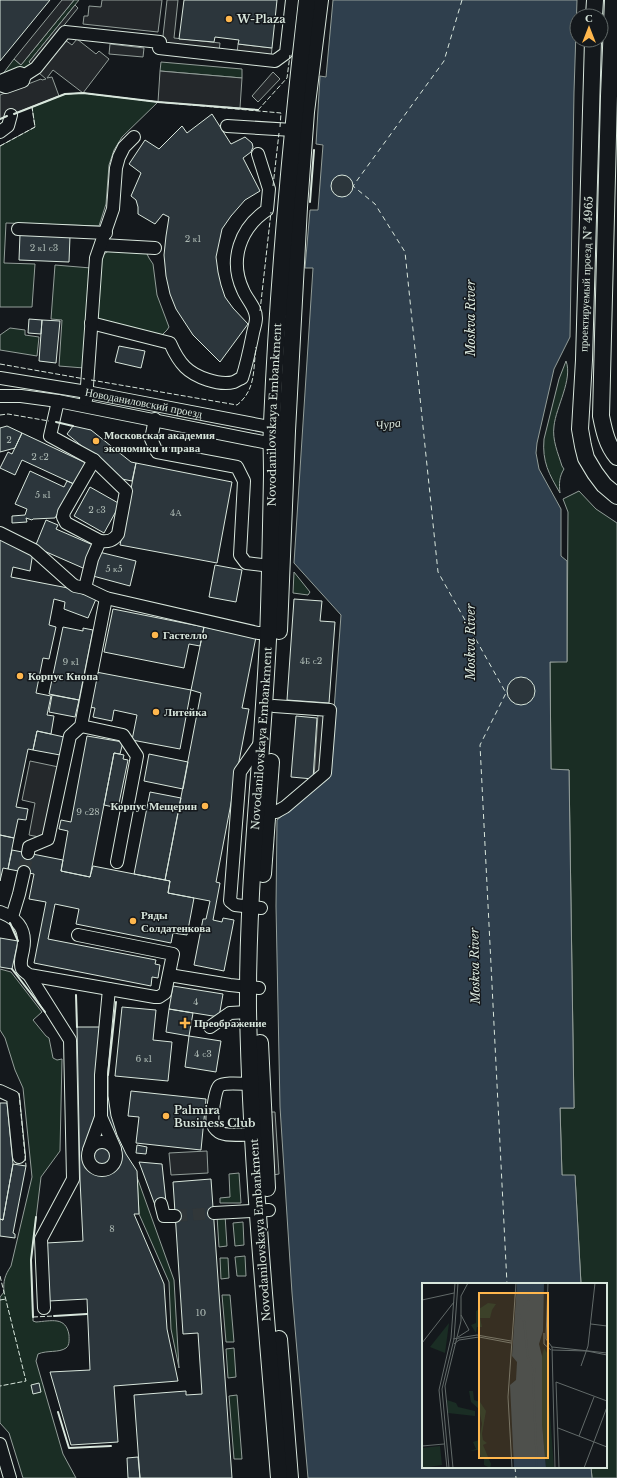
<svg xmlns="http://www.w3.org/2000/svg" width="617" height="1478" font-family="'Libre Baskerville',serif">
<rect width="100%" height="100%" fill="#14181c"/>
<path fill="#1a2d24" stroke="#939e99" d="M74,0H79L29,62L32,65L4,76L2,75L14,59L21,65Z
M161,62L242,69V78L160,71Z
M83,93L158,102L122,137L114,150L109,165L106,204L99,226L6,223L4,263L35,264L32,307H0V146L35,127L32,107L65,94Z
M110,250L146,252L149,258L153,264L157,295L169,327L167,330L162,335L103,323L97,318L101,258L104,254Z
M55,265L91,268L84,368L59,366L62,320L51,319Z
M10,328L25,330V335L39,337L37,356L0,350V335Z
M566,361C573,379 556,407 554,426C552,440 558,453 562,466L564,469C559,477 559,484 560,493C549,474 542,462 544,439L559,379Z
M579,491L596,509L617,523V1478H592L591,1467H606V1284H581L575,1176H562L560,1108H574L569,770H551L550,662L567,661L568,512L563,499Z
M294,572L310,592L308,595L293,593Z
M0,969L11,972L42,1012L33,1020L46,1036L49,1038L53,1058L57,1060L62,1059L60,1151L41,1177L31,1260L33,1317V1321L36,1322C51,1321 66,1316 69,1335C69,1339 70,1345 66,1348C59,1353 47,1350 38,1354L36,1361L63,1454L76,1478H23L9,1433L0,1423V1297L4,1292C3,1281 5,1275 11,1266L32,1177L23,1088L15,1070L5,1038L0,1030Z
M239,1173L241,1203H220V1198L230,1197L229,1174Z
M137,1177L174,1280L179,1368L171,1329L169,1282L139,1214Z
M225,1215L227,1246L219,1247L217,1216Z
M243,1222L244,1245L235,1246L233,1223Z
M245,1256L246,1276H237L235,1257Z
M220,1258H228L229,1278L221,1279Z
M222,1295H230L234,1342H226Z
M234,1348L236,1377L228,1378L226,1349Z
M237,1395L242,1459H234L229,1396Z"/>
<path fill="#24282b" stroke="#939e99" d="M62,0H74L21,65L14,59Z
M102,0H162L158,32L83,24L84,16H88L89,6L101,7Z
M167,0H178L174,38L220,43L219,51L162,45Z
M75,5L78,8L32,65L29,62Z
M77,39L96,54L99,51L109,59L83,93L53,70L47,78L52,77L59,96L0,119V95L41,79L42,80L46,79L39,73L65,40L72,45Z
M110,44L144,48L143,57L109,54Z
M238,44L272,48L271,57L237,53Z
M160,71L242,78L240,108L158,102Z
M273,72L280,79L258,102L252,96Z
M318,714L327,715L324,773L314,778Z
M30,761L68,769L54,840L29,835L35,803L22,800Z
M269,1112H275L279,1174L273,1175Z
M207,1151L208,1173L171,1175L169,1153Z"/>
<path fill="#2f3f4d" stroke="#939e99" d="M333,0H577L574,92L570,337L554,369L537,443L536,453L539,469L561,509V556L567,561V662H550L551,769L569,770L574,1108H560L562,1175H575L581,1284H423V1467H591L592,1478H308L292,1293L280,1107L276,906L277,820L329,778L341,615L294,563L313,268H305L310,210H318L323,145L316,144L320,76L326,77Z"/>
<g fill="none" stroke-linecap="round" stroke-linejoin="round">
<path stroke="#d8e6dc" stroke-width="1" stroke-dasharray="5 4" stroke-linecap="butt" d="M462,0L444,61L353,186L375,204L405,252L438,572L506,693L480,745L507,1284
M515,1467L516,1478"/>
</g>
<path fill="#2c363c" stroke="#d8e6dc" d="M0,0H50L0,61Z
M184,0H277L272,48L238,44L239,40L215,37L214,42L179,39Z
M212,114L231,144L245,137L252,143L253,147L251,152L243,158L260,191L245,200L231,216L222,229L216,257L218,272L221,285L225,297L233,308L248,324L220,362L193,335L176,309L170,294L166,276L164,255L166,236L169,217L163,214L155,224L138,214V207L136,200L131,196L141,173L129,164L145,140L159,149L182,126L187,133Z
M331 186a11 11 0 1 1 22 0a11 11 0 1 1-22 0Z
M20,234L70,236L69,262L19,260Z
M29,319L42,320L41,334L28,333Z
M42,320L60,321L56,363L39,361Z
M119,346L145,351L141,368L115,362Z
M7,426L22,433L15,448L0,452V428Z
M73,426L91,430L131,462L136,463L132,481L122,479L67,434Z
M22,433L86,463L74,484L22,460L15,475L0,468L8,452L12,454Z
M136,463L232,482L217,563L120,545Z
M30,471L64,487L67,481L74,484L55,518L33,519L32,520L26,518L27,522L12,523V516L25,515L27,509L15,504Z
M90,487L120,504L104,533L74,516Z
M46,520L58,525L56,529L93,545L83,568L35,547Z
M0,536L33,552L30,571L13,567L11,577L68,588L96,599L88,618L64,609L65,602L54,599L49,625L56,627L49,659L43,658L36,693L51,696L47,715L54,716L51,734L37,731L33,750L28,749L16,807L28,809L26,820L18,819L14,838L0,835Z
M99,552L136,561L130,586L93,576Z
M215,565L242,570L236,602L209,597Z
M294,599L322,601L320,621L335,622L329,703L287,700Z
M113,609L204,627L200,646L189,644L184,668L104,652Z
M63,627L83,631V628L93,630L79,700L49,694Z
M204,627L256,637L242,708L249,709L216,882L220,883L213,920L222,922L223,918L234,920L224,971L194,965L203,919H206L210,901L168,893L170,881L165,880L201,693L191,690Z
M96,672L191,690L180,749L132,740L137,715L114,710L112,721L93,717L95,708L89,707Z
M507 691a14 14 0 1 1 28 0a14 14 0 1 1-28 0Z
M52,695L79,700L75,717L49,712Z
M296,716L317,718L313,779L291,777Z
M37,731L64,737L60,755L33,750Z
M87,736L123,742L120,754L114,753L90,877L61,871L68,831L59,829L61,820L71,822Z
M114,753L124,755L123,759L128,760L118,808L104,805Z
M149,754L188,762L183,789L144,781Z
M150,792L181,798L165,880L134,874Z
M0,835L14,838L8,869L3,868L0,881Z
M12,850L63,860L61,871L90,877L93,866L170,881L168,893L194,898L187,935L173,933L171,943L76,924L79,909L55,904L48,939L156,960L155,964L160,965L158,978L152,977L151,986L34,963L46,902L29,899L34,874L8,869Z
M0,938L18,941L12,969L0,967Z
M173,986L223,994L219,1017L169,1009Z
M122,1007L156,1010L153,1040L172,1042L168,1081L115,1076Z
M169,1009L193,1013L189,1036L166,1032Z
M77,1027H101L97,1075H108V1096L111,1116L117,1135L126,1154L137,1171L139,1214H134L164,1284L167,1329L178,1381L114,1386L118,1442L71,1445L50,1372L90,1370L87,1299L49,1301L46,1243L83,1241L80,1180Z
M189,1036L221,1041L216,1072L185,1067Z
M131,1091L206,1099L201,1150L136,1143L139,1117L128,1116Z
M0,1103H7L13,1164L3,1220L0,1219Z
M137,1145L147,1147L146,1154L136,1153Z
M139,1162L162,1164L166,1202L155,1205Z
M13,1164L26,1166L13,1233L15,1234V1238L0,1236V1219L3,1220Z
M211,1179L232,1478H140L134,1395L186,1391V1395L202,1394L198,1333L183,1334L173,1182Z
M39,1383L41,1392L33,1394L31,1385Z
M138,1457L140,1478H128L127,1458Z"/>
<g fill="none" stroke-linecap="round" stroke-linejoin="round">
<path stroke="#313739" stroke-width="12" stroke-dasharray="12 6" stroke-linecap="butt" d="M24,872L28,853
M175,1216L214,1213"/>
<defs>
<g id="minor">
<path d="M25,75L36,68L65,32L160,42L159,48L275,61L286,53L292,0"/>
<path d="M0,84L3,80L20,73L25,75L23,81L6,87L0,85"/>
<path d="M227,126L293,130"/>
<path d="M0,132L8,126L11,115"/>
<path d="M18,229L106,233"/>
<path d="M101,245L155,248"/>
<path d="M91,323L170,343C174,352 178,360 185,367C195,377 219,386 234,382C236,381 239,379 242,378C247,363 250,348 253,333C254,328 256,323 256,318C256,307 247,300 243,290C229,260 240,228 267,210L269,189L258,154"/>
<path id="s1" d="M0,378L87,392L280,429"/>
<path d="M0,396H21L58,401L278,445"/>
<path d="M86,400L96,258L113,209L116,168L119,157L124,147L134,137"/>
<path d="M58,401L50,436L94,460L126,491L118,534C113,541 108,542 100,541L92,559L85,588"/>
<path d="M155,419L151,439L157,452L237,467L244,481L240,555L246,563L271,566"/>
<path d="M94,460L64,512L63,517L66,523L100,541"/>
<path d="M0,533L34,550L71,583L75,586L85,588L106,598L258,633H268"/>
<path d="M81,726L123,735L137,756L117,862"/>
<path d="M268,812H276L285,807L325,773L330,710L274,706"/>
<path d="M28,853L29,847L48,839L70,736L81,726L106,598"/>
<path d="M261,908L235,905L230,901L240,772L261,742"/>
<path d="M0,912C19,919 27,930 23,950C22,956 19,963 22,969C24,972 27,973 29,975L155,997H159L165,993L173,954L78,935"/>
<path d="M12,917L19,894L24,872"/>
<path d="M29,975L70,1040L73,1179L41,1239L44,1308"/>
<path d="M169,975L230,985L259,988"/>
<path d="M109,989L101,1075V1117L115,1149"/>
<path d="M210,1027L230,1013L248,1012"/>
<path d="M250,1084C243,1084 224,1082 219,1086C215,1089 211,1119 213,1125C214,1128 218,1132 221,1133C231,1137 251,1134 262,1133"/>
<path d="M0,1091L13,1097L19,1157"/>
<circle cx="102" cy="1156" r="14"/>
<path d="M89,1150L101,1117"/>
<path d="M161,1204L164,1216H175"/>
<path d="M214,1213L269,1210"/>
<path d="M0,1444L10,1478"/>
</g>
<g id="major">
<path d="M613,0L609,96L601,416C604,431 607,445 617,457"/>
<path d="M594,16L595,0"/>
<path d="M593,40L584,360L580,429L583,446L586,458L595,473L604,485L617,496"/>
<path d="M279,631L287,431L299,207L306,112L320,0"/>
<path d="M263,874L271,762"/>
<path d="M260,1043L267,1188"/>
<path d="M279,1339L290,1478"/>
<path id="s2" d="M279,1478C267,1322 251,1166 248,1010C247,886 262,762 268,639C270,584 271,529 272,475C272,457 271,440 272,423C278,281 291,140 307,0"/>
</g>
</defs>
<use href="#minor" stroke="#d8e6dc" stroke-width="14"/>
<use href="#major" stroke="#d8e6dc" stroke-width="18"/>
<use href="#minor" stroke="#14181c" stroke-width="12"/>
<use href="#major" stroke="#14181c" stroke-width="16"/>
<path stroke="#d8e6dc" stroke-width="1" stroke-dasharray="5 2" stroke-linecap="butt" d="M258,110L287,78L290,55
M0,146L35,127L32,107L65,94L83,93L158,102L281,113L280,127
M273,186L279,133
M260,311L271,212
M0,364L85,379
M91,380L237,405C256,390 253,370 256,347
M0,415L8,414L49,421
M19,1093L26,1166
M0,1276L26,1381L0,1386
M0,1300L6,1299
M33,1317L54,1316"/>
<path stroke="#d8e6dc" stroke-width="2" d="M14,114L65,94L83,93L158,102L258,110
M0,119L7,116
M310,202L314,150
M56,422L73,426
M10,923L18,941
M12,969L45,1012
M76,995L77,1027
M108,1075L116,1002
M54,1316L87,1314
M33,1317L31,1260L36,1217
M58,1412L69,1448L111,1446"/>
</g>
<g fill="#ffb74d" stroke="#14181c" stroke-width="1.5">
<circle cx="229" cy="19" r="4"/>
<circle cx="96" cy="441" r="4"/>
<circle cx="155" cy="635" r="4"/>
<circle cx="20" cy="676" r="4"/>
<circle cx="156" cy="712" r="4"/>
<circle cx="205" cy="806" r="4"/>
<circle cx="133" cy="921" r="4"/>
<path d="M183 1017h4v4h4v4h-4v4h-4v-4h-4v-4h4z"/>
<circle cx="166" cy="1116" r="4"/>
</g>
<g text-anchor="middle" stroke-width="3" stroke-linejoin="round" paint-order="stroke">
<g font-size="9" fill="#adbab4">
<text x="193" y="242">2 к1</text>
<text x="44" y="251">2 к1 с3</text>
<text x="9" y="443">2</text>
<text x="40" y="460">2 с2</text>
<text x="43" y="498">5 к1</text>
<text x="97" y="513">2 с3</text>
<text x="176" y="516">4А</text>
<text x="114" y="572">5 к5</text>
<text x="311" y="664">4Б с2</text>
<text x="71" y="665">9 к1</text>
<text x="88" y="815">9 с28</text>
<text x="196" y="1005">4</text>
<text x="203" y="1057">4 с3</text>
<text x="144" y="1062">6 к1</text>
<text x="112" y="1232">8</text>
<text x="201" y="1316">10</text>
</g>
<g font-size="11" font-weight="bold" fill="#d8e6dc" stroke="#14181c" text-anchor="start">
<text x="237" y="23">W-Plaza</text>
<text x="104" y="439">Московская академия<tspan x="104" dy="13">экономики и права</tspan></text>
<text x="163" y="639">Гастелло</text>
<text x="28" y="680">Корпус Кнопа</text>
<text x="164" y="716">Литейка</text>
<text x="197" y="810" text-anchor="end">Корпус Мещерин</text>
<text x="141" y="919">Ряды<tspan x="141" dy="13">Солдатенкова</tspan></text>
<text x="194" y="1027">Преображение</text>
<text x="174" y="1114">Palmira<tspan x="174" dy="13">Business Club</tspan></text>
</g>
<g font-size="11" fill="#d8e6dc" stroke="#14181c">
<text transform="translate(586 274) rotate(-88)" y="4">проектируемый проезд № 4965</text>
<text dy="4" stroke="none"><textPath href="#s1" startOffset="146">Новоданиловский проезд</textPath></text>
<text dy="4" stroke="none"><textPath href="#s2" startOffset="1065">Novodanilovskaya Embankment</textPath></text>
<text dy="4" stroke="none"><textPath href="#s2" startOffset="741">Novodanilovskaya Embankment</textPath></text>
<text transform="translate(260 1230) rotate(-94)" y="4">Novodanilovskaya Embankment</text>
</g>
<g font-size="12" font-style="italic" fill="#d8e6dc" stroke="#14181c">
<text transform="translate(471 318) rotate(-90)" y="4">Moskva River</text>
<text transform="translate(388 424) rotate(-7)" y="4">Чура</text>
<text transform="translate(471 642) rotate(-90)" y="4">Moskva River</text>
<text transform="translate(475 966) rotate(-91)" y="4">Moskva River</text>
</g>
</g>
<g transform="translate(422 1283)">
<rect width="185" height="185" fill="#14181c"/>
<path d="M66,20L74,21L70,27L68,35H58L60,44H55L54,50L49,42L54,40V28ZM27,40L23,70L8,64ZM122,65L127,73V117L132,185H124L120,141L118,84ZM47,108H51L52,117L58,119L64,128L60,151L61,157L65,160L61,162L69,181L68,185L62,182V175L60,176L56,167L48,168L54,166L51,159L57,157L60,141L57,126L49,119ZM25,117L34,120L36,124L53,128V133L26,130ZM18,163L20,182L0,185V165Z" fill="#1a2d24"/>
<path d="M95,0H122L121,48L117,61L120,73V141L124,185H92L88,102L94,97L95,79L90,73Z" fill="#2f3f4d"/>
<path fill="none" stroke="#2f3f4d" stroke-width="2" d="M111,0L107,17L96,31L102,38L106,74L113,87L111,93L115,185"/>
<path fill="none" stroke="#626a69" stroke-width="1" d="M126,0L124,56L130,64L133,185M0,17L32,10M169,41L185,43M122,50V61L129,67M36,54L47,47L39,32M31,56L55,52L89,58M0,60L32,19M32,61L37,57L57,54L89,60M130,64L185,70M130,67L165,68L185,72M159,83L166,63L173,0M134,99L137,185M134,99L185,118M136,145L185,164M157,153L172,114M0,163L22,161M25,185L17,107L29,55L33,0M27,185L20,106L32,56L36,0M31,185L23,103L39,38V13L46,0M90,185L86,114L94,0M162,185L185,124"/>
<path fill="#ffb74d" fill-opacity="0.15" stroke="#ffb74d" stroke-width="2" d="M57,10H126V175H57Z"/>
<rect width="185" height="185" fill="none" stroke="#d8e6dc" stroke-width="2"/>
</g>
<g transform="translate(589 28)"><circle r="19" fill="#14181c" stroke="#626a69"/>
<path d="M0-3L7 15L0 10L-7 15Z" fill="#ffb74d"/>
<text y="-6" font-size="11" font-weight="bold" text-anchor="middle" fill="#d8e6dc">С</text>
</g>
</svg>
